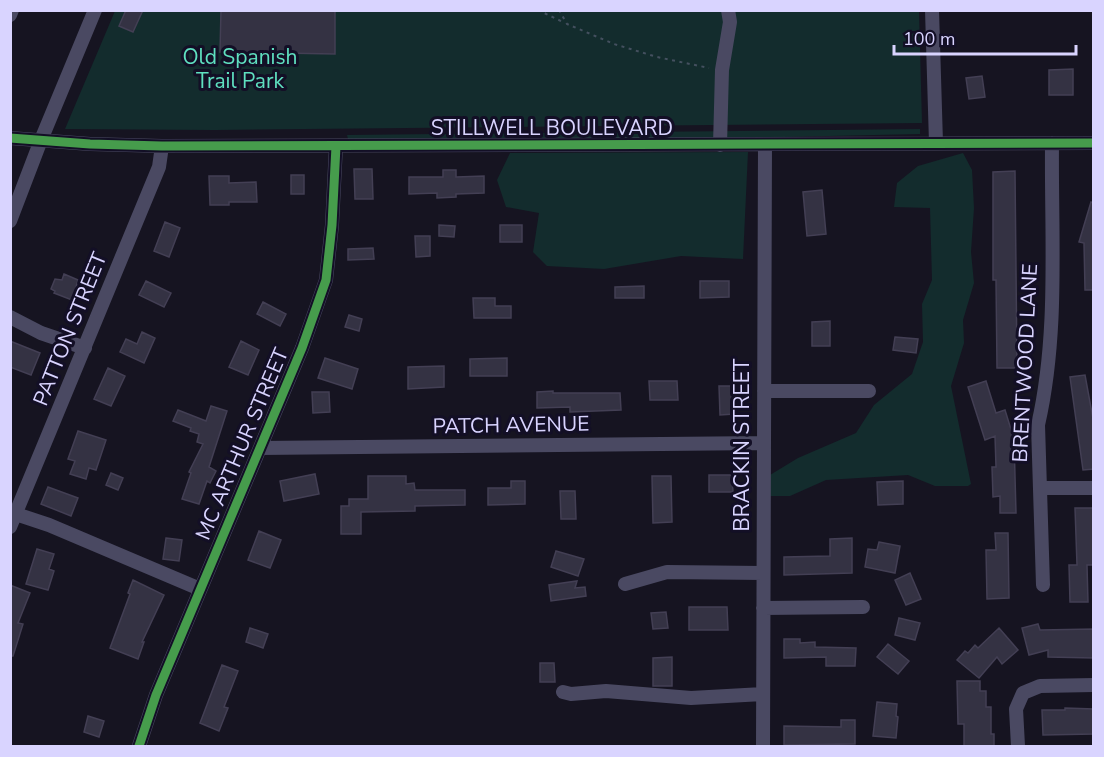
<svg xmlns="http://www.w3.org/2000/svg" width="1104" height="757" font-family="'Nunito Sans',sans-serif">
<rect width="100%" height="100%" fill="#161421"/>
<path fill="#132c2d" d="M115,11H919L922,123L215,130L65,129Z
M920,129V134L696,139H348L347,135Z
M748,152L743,259L681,256L604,269L547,266L533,252L539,213L506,207L497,180L510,153Z
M963,153L972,170L974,208L971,252L974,283L963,320L964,343L951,386L971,484L968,486H935L908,475L875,477L826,480L790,496H769L770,475L798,458L856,433L874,405L912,374L923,342L922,304L932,280L930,208L894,207L897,183L918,166Z"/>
<path fill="#343243" stroke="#433f54" stroke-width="1.5" d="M126,10H143L133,32L119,26Z
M221,10H335V54L220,52Z
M1073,69V95H1049V70Z
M982,76L985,97L969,99L966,78Z
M354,169H372L373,199H355Z
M443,170H456V177L484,176V193L456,194V197L437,198V193L409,194V177H443Z
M1015,171L1017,368H997L996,280H993V172Z
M291,175H304V194H291Z
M209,176H229V183L256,182L257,202H229V205H210Z
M822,190L826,234L807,236L803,192Z
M1091,202L1094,203V290H1085L1084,243L1079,242Z
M165,222L180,228L169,257L154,251Z
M439,225L455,226L454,237L439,236Z
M500,225H522V242H500Z
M415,236H430V256L416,257Z
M373,248L374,259L348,260V249Z
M64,274L78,280L76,287L80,288L76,297L73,296L72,300L54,293L55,291L51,289L55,279L62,280Z
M146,281L171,293L164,307L139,295Z
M700,281H729V297L700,298Z
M644,286V298H615V287Z
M473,298H495V306H511V318H474Z
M263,302L286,314L280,326L257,314Z
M349,315L362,319L359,331L345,327Z
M830,321V346H812V322Z
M142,332L155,338L144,363L120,352L126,339L137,344Z
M895,337L918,339L916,353L893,350Z
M10,341L40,353L31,375L10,367Z
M241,341L259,350L248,375L229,367Z
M325,358L358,369L352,389L318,378Z
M507,358V376H470V359Z
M444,366V387L408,389V367Z
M108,368L125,376L111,406L94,399Z
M1085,375L1094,424V469L1083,470L1070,377Z
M649,381H677L678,400H650Z
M986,381L996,413L1005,410L1014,439L1016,513H1000V496L993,497L992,467H996L995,436L985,440L968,387Z
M719,386H734V414L720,415Z
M553,391V393H620L621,410L570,412V407L537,408V392Z
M312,392H329L330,412L313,413Z
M211,406L227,411L209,467L216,471L210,483L207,481L199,504L182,499L191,473L189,472L203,444L197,442L199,434L190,431L191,428L173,421L178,410L206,421Z
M78,431L106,440L96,470L89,468L86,479L70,474L75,461L68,459Z
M111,473L123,478L118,490L106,485Z
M315,474L319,494L284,501L280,481Z
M709,475H732L733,492H709Z
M368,476H406V484L414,483L415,490H465V505L415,506V511L361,512V534H341V506H349V499H368Z
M652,476H671L672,522L653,523Z
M511,481H525V504L488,505V488H511Z
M903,481V504L878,505L877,482Z
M48,487L78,498L71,516L41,504Z
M560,491H575L576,519H561Z
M1075,508H1094V565H1087L1088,602H1070L1069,565H1077Z
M259,531L281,540L270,568L248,560Z
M995,533H1008L1009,598L987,599L986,550H996Z
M166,538L182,540L179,561L163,559Z
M852,538V573L784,575V557L830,556V539Z
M879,542L900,546L895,573L865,567L868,549L877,550Z
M37,549L54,554L49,569L54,571L48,590L26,584Z
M556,551L584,559L578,576L551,567Z
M910,573L921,599L906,605L895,580Z
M133,580L164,595L142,642H144L138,659L110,648L130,594L128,593Z
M577,581L575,588L585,587L586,596L551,601L549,585Z
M10,585L30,593L18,623L23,624L13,656H10Z
M689,607H727L728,630H689Z
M666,612L668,628L653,629L651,613Z
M899,618L920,623L915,640L895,635Z
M1038,624L1040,630L1094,629V658L1048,657V650L1029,655L1022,628Z
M250,628L268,634L263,648L246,642Z
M999,628L1018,650L1002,664L997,657L979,678L957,660L965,651L968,653L975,645L978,648Z
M784,639H800V643L815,642V647L856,648L855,666H826V657L784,658Z
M888,644L909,661L898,674L877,657Z
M672,657V686H653V658Z
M540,663H554L555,682H540Z
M222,665L238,671L224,707L228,708L219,731L200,723Z
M957,681H980V691H986V707H991V734H994V746L964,747V724H958Z
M877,702L897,704L896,716L898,717L896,738L873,736Z
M1065,708L1094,709V734L1043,735L1042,710H1065Z
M88,716L104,721L99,737L84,732Z
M841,720H855V744L784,745V726L841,727Z"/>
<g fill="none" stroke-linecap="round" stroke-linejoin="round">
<path stroke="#44505f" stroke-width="2" stroke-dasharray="3 4.5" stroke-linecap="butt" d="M538,10L565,23
M559,10L567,24L614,44L657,57L709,68"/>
<path stroke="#4a4962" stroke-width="14" d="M932,10L936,143
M10,15L12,10
M10,138L90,144L162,146L1094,143
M720,145L722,70L730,22L728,10
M10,221L41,140L95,10
M10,317L41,333L85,348
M764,391H869
M260,448L764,443
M1040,488H1094
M16,514L49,525L200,589
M10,527L159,167L162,146
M625,584L667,572L763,573
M1043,585L1038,425C1059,333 1051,237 1052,143
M763,608L863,607
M563,692L571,694L606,691L691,698L763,694
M139,746L156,695L302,348L326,280L332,225L336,146
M763,746L765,144
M1018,746L1016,709L1023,693L1040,686L1094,685"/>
<defs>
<path id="cycleway" d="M10,138L90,144L162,146L1094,143
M139,746L156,695L302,348L326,280L332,225L336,146"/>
</defs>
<use href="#cycleway" stroke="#130f26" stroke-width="13"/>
<use href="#cycleway" stroke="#469c4c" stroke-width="9"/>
</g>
<g text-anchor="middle" stroke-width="6" stroke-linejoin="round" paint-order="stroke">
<g font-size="21" fill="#5fe0c0" stroke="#130f26">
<text x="240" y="64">Old Spanish<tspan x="240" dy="24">Trail Park</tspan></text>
</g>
<g font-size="21" fill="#d9d4ff" stroke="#130f26">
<text x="552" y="135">STILLWELL BOULEVARD</text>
<text transform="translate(70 329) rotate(-68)" y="7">PATTON STREET</text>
<text transform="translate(1025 363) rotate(-87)" y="7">BRENTWOOD LANE</text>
<text transform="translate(511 425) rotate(-1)" y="7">PATCH AVENUE</text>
<text transform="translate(242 444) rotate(-67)" y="7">MC ARTHUR STREET</text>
<text transform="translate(742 445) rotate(-90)" y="7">BRACKIN STREET</text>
</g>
</g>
<rect width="1104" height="757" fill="none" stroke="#d9d4ff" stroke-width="24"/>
<path d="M894 45v9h182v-9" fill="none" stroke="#d9d4ff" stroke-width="3"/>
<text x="903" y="45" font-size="18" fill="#d9d4ff" stroke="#130f26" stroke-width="4.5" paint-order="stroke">100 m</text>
</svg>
